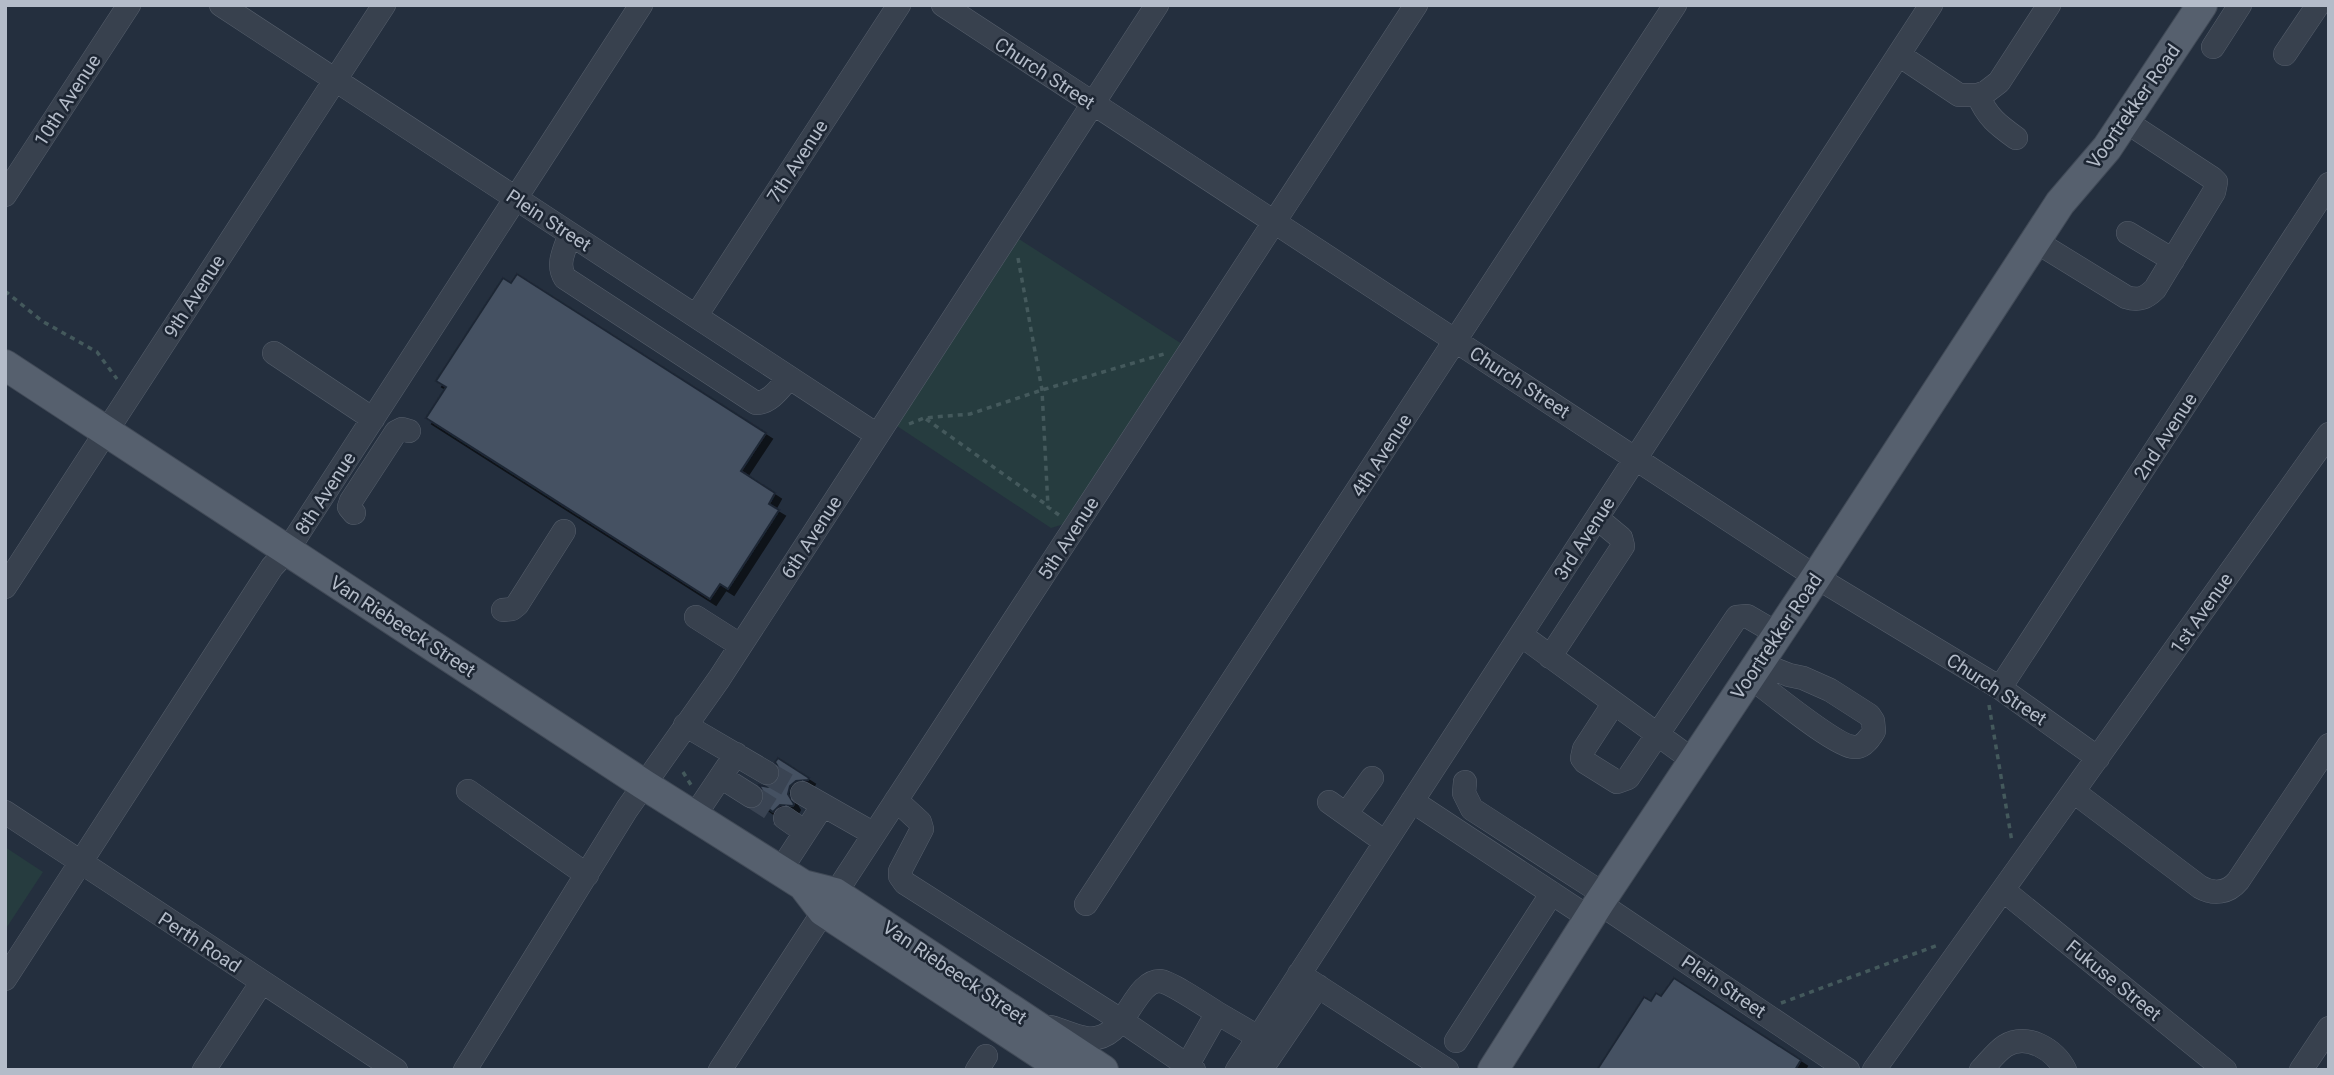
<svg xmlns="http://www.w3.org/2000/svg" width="2334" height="1075" font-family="Roboto,sans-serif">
<defs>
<filter id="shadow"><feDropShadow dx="6" dy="6" stdDeviation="0" flood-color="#0009"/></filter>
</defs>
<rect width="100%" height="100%" fill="#242f3e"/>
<path fill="#263c3f" d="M1019,239L1182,344L1064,524L1051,528L897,426Z
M5,847L43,872L5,930Z"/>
<path fill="#455162" stroke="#1f2835" stroke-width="2" filter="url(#shadow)" d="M517,274L766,433L741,471L775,493L769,504L779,510L728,589L720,584L710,599L426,418L446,387L436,381L503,278L511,283Z
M778,758L809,778L808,780L796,781L790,786L788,794L794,804L793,806L780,805L773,812L762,804L765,796L759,785L768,787L779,781L781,772L775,762Z
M1674,978L1801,1060L1795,1070H1597L1644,997L1651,1001L1656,993L1661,996Z"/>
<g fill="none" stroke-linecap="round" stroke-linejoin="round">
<path stroke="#3a4453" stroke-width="23" stroke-dasharray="23 11" stroke-linecap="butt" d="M767,773L802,793
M751,796L785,818"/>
<defs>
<path id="minor" d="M221,5L877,435
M943,5L1816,577L2000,688L2098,758
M2213,47L2240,5
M2285,54L2318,5
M1899,55L1959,95H1978L1986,92L1999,82L2049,5
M1978,95C1987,117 1998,125 2016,138
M5,195L129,5
M2128,233L2173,260
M570,234C565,249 556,264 565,278L756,403C770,403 780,388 789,378
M2035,241L2126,297C2139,301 2146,298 2155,289L2214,192L2216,182L2212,178L2125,121
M696,316L899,5
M274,353L373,419
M354,513L349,507L351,501L396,432L402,429L409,431
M5,587L384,5
M503,610L512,609L517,605L564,531
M696,617L740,645
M1521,635L1694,761
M1550,657L1623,546L1621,538L1597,518
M1750,677C1768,690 1835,746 1854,747C1863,748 1870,738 1874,731L1873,721L1869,715L1830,690L1803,678L1789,675L1758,663
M2000,688L2329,184
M1614,703L1584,749L1582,758L1585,762L1617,782L1628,778L1737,617L1747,616L1778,634
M685,725L767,773
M721,777L751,796
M1465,782L1464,793L1472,809L1605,895
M468,791L587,875
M2074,792L2200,887C2214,895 2228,893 2238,881L2329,745
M802,793L874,834
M896,800L920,822L922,829L900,871V876L905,883L1122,1021L1194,1070
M1412,801L1591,919
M1329,802L1385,842
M5,812L396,1070
M1346,814L1372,778
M695,815L736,754
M785,818L805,832
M780,871L823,805
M2003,890L2225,1070
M1599,903L1848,1070
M1086,904L1675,5
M1299,974L1447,1070
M5,979L272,567L287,551L641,5
M1217,1013L1258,1037
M1050,1027C1062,1030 1074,1036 1086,1038C1126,1044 1132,981 1160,981C1170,982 1206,1006 1217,1013L1187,1066
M1456,1041L1552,893
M204,1070L262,982
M465,1070L627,809L719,679L1157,5
M720,1070L1416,5
M977,1070L986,1056
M1237,1070L1931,5
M1261,1070L1318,986
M1874,1070L2329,434
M1981,1070C1989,1062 1996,1052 2005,1046C2027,1032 2055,1050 2065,1070
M2301,1070L2329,1028"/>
<path id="major" d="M5,365L643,784L803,885L823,911L1065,1070
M803,885L835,893L1103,1070
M1493,1070L1599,903L1816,577L2060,203L2107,148L2202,5"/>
</defs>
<use href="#minor" stroke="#565f6c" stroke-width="24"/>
<use href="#major" stroke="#414a57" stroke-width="32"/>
<path stroke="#44595c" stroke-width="3.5" stroke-dasharray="5 5" stroke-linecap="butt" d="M1018,258L1042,390L1048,507L1059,515
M5,291L42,321L97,352L117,379
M926,419L1048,506
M909,424L924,418L970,414L1042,390L1164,354
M1989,705L2012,842
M683,772L691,785
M1781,1003L1938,945"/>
<use href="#minor" stroke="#38414e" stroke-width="23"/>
<use href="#major" stroke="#56606e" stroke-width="30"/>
</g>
<g text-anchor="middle" stroke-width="5" stroke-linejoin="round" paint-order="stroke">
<g font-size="19" fill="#b4bcc9" stroke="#1d2633">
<text transform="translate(1045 73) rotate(33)" y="7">Church Street</text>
<text transform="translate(67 100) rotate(-57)" y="7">10th Avenue</text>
<text transform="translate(2133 106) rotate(-55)" y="7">Voortrekker Road</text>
<text transform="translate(797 161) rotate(-57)" y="7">7th Avenue</text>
<text transform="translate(549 220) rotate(33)" y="7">Plein Street</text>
<text transform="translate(194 296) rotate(-57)" y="7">9th Avenue</text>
<text transform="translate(1520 382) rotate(33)" y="7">Church Street</text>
<text transform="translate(2165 436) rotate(-57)" y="7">2nd Avenue</text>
<text transform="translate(1381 455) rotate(-57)" y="7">4th Avenue</text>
<text transform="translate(325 493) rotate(-57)" y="7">8th Avenue</text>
<text transform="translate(811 537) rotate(-57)" y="7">6th Avenue</text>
<text transform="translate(1068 538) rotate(-57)" y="7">5th Avenue</text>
<text transform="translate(1584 538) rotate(-57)" y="7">3rd Avenue</text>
<text transform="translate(2201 613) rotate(-55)" y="7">1st Avenue</text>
<text transform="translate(403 626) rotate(33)" y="7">Van Riebeeck Street</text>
<text transform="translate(1776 636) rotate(-56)" y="7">Voortrekker Road</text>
<text transform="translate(1997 689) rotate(33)" y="7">Church Street</text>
<text transform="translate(200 942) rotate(33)" y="7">Perth Road</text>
<text transform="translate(955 972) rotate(34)" y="7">Van Riebeeck Street</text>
<text transform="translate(2114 980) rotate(39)" y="7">Fukuse Street</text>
<text transform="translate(1724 986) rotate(34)" y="7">Plein Street</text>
</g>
</g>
<rect width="2334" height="1075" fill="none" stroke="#b4bcc9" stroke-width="14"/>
</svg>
